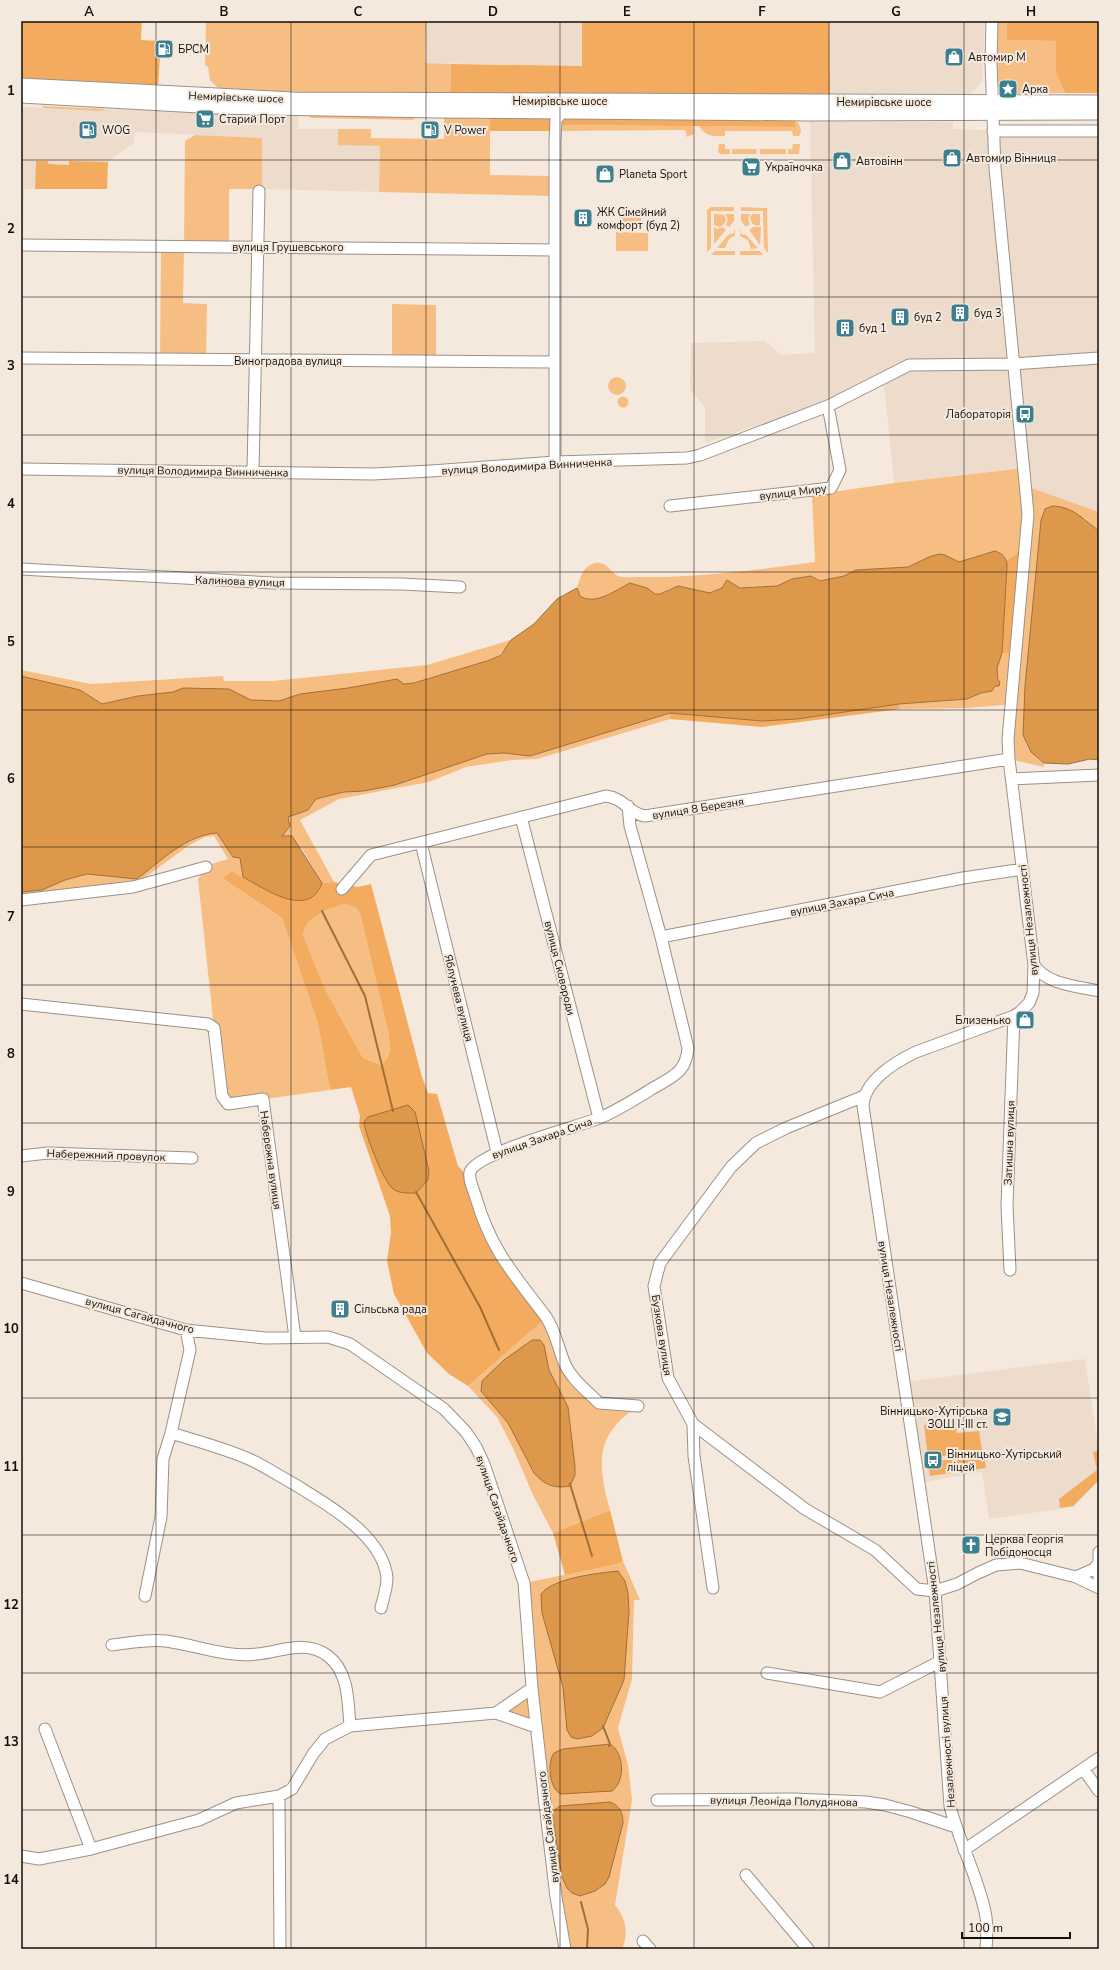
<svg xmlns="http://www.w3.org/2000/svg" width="1120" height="1970" font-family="'Nunito Sans',sans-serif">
<rect width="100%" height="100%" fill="#f5e9de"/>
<path fill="#eddccb" d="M426,21H582V66L425,63Z
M829,21H985L982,81L976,89L968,95L830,97Z
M21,107L299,114L298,129H338V145H380L379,192L262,189V138L135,132L134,143L108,162L69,161V165L48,164L36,161L35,189H24L23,245H21Z
M810,121L953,122V129L1099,134V512L1026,486L1025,468L894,483L883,373L817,405L705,443V407L690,390L691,343L765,341L781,355L815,353Z
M1085,1359L1099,1451V1480L1074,1507L989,1519L982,1472L919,1483L904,1382Z"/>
<path fill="#f7be84" d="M206,21H426L425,63L451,64L450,95L220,90L210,80L208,67L205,65Z
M992,21H1007V40L1056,41V73L1065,93L1002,94L997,86V65L991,63Z
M42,106L105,109L102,111L44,108Z
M309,116L415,117L413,120L311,118Z
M444,116H490V175L555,176V196L379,192L380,146L338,145V129H371V138L444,139Z
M795,120C800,124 803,131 799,136H793L792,131H725V136C714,137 705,136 699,126L795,127Z
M561,125L693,126L694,134L687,137L685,130L561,131Z
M195,135L262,138V189H229V247L184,248L183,303L207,304L206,360H160L161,247H184L185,141Z
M719,144H725V149H730V154H720L718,152Z
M793,144H800L799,154H788V149H792Z
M732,149H757L756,154H732Z
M760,149H786V154H760Z
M711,207H734V211H711V248L707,252V210Z
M741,207L767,208L768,253L764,248L763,211H741Z
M622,212H641V224H622Z
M714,214L724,215L726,220L724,224L720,227L714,225Z
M725,214H734V221L729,227L726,225L728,219Z
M741,214H750L748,219L750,224L746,227L741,221Z
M752,214H760V225L756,226L752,223L750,218Z
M714,227L717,229L723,227L726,230L714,244Z
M735,227V236L729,239L725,248H717L728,235L734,233Z
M740,227L741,234L746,235L758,248L751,249L748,240L740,236Z
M753,227H761L760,245L749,230Z
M616,232L648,233V251H616Z
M715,251H735V255H711Z
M740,251H760L763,255H740Z
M392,304L436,305V361H392Z
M608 386a9 9 0 1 1 18 0a9 9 0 1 1-18 0Z
M617.5 402a5.5 5.5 0 1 1 11 0a5.5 5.5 0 1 1-11 0Z
M1025,468L1026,486L1099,512V531L1085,518L1043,513L1041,520L1025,686L1026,744L1037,758L1044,763V767L1009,759L1021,550L1007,560L1004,556L995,551L959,562L945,555L939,554L929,557L908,567L856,570L844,576L820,581L811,576L792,579L777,586L722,588L710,593L671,588L660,594H655L647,588L630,583C616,590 595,606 580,596L577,588C580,578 583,565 596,563C606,561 610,572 618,576C623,578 632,577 636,577C696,578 756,570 815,562L812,495L894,483Z
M511,640L507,647L496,658L414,683L300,694L279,701L251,700L229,689L183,688L173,692L138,696L102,704L80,690L21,676V670L91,684L223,676L224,681H273L427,665Z
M1002,653L1010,654L1005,705L967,708L900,709L899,704L967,699L981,693L992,691L995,686L999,685L997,668Z
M670,713V719L537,759L512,760L466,767L429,782L339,799L300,820L334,882L322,883L302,849L281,836L286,829L288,817L308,810L316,799L344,792L364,791L395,785L487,754L504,753L530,756Z
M217,833L233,857H240L243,877L232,871L222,878L282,918L318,1024L330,1090L228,1104L214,1028L198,879L208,865L228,859L214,836L205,837L188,846L139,882L21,895V892L42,890L65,880L87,874L137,879C161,861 186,835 217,833Z
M345,904L356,908L360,913L389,1036C390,1048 390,1057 381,1065L363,1058L326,991L303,935C305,917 329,908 345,904Z
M546,1318L564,1362L599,1403L638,1406C595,1435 597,1463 610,1510L553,1533L533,1495L512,1446L497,1417L468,1386Z
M623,1561L640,1600H634L632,1679L618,1728L628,1765L632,1800L615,1905C626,1919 629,1933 622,1949H565L536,1727L496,1713L532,1688L524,1583L618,1564Z"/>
<path fill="#f3ac5f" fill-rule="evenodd" d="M21,21H142L141,40L161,41L158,88L21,80Z
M582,21H829L830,97L450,95L451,64L582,66Z
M1007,21H1099V93H1065L1056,73V41L1007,40Z
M490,116L795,120V127L561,125V131H490Z
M36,161H47L49,164L69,165V161L108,162L107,189H35Z
M1021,550L1010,654L1002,653L1007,560Z
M899,704L900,709L762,727L670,719V713L762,721L797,719Z
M232,871L270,892L319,891L322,883L334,882L358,887L371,884L422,1077L428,1093L437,1094L458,1166L470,1179L483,1221L546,1318L468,1386L449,1374L427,1353L394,1294L387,1261L391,1233L390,1216L359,1126L360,1116L351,1087L330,1090L318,1024L282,918L222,878ZM345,904L356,908L360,913L389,1036C390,1048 391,1056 381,1065L363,1058L326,991L303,935C305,917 329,908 345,904Z
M955,1421L957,1433L979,1431L982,1451L928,1458L924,1425Z
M1098,1451L1099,1480L1073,1506L1060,1508L1059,1499L1097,1470L1093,1452Z
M984,1455L986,1468L930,1476L929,1462Z
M610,1510L623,1561L618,1564L565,1575L553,1533Z"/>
<path fill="#de984b" stroke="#a16f38" d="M1052,506C1071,506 1084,519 1099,531V760L1090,759L1068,764L1044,763L1031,752L1023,735L1025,686L1041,520L1045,509Z
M995,551C1003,554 1007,558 1007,566L1002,653L997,668L998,680L1000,682L999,686H995L992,691L981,693L967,699L899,704L797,719L762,721L670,713L530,756L504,753L487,754L395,785L364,791L344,792L316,799L308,810L288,817L290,826L282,836H292L322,883C309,920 265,889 243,877L240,858L233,857L217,833C186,835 161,861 137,879L87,874L65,880L42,890L21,892V676L80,690L102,704L138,696L173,692L183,688L229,689L251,700L279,701L300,694L348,688L397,679L404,684L414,683L490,660L501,655L511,640L534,624L557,599L577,588L580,596C595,606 616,590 630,583L647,588L655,594H660L678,586L710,593L722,588L727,580L740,588L777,586L792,579L811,576L820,581L844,576L856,570L908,567L929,557L939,554L945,555L959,562Z
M408,1105L415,1112L429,1171L428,1180L416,1193C409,1193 398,1194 392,1188C383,1180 365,1134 364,1122L368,1117Z
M532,1340H540L544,1345L549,1370L568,1407L575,1467V1475L570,1486C555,1489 544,1485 534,1473L508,1423L481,1391L482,1381L504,1360Z
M618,1571L625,1581L628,1593L629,1611L624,1680L603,1728L592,1736L577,1739L571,1737L567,1730L563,1687L542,1613L541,1594C553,1578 598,1573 618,1571Z
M610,1744C624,1752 626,1781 612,1791L561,1794C549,1789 547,1762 554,1753L563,1749Z
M610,1802C620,1806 623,1813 623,1823L609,1877L605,1884L595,1891L580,1896L572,1893L567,1888L562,1877L552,1812L560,1806Z"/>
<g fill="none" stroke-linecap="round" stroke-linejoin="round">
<path stroke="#a16f38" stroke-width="2" d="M322,911L365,996L393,1111
M416,1192L480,1307L499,1350
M570,1484L592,1556
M603,1726L610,1744L609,1746
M581,1902L588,1929L587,1949"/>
<defs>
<path id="minor" d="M993,131H1099
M21,245L555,250
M21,358L554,362
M555,462V142L556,120L562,112
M21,469L373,474L431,471L555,462L687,458L700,455L828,406L909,365L1014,364L1099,358
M253,471L259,191
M670,506L831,488L840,470L828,406
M21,569L273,583L402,584L460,587
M1012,779L1099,775
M628,806L630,826L661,937L688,1048C686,1074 671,1077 650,1090C634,1100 615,1112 597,1119C576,1127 476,1153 470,1172C468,1180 474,1190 476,1198C492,1252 514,1274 546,1317C555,1330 558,1347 564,1362C571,1379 586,1390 599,1403L638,1406
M521,817L599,1118
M421,843L497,1152
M342,889L371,855L606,796C626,799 628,813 645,816L1009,759
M21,900L133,887L206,867
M661,937L963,878L1023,869
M1034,965C1047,985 1077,986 1099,991
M21,1004L208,1024L214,1028L222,1096L228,1104L263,1099L295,1337
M864,1096L786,1128L756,1143L731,1167L660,1263L654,1286L668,1378L693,1424L805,1509L875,1550L917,1589L935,1591L957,1584L978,1573L996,1565L1020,1563L1076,1577L1099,1588
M21,1156L48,1153L192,1158
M1010,1270L1007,1206L1014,1016
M21,1283L186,1330L265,1338L328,1337L350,1344L444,1409L466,1432L476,1447L484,1464L524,1583L532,1688L545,1804L556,1897L565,1949
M186,1330L190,1350L171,1433C197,1441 224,1448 249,1459C265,1466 279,1476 294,1484C326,1504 383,1535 387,1578C387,1588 383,1599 381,1608
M693,1424L694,1456L713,1588
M1099,1552V1577
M1076,1577L1094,1569L1098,1564
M145,1596L161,1517L163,1459L171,1433
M112,1645C129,1643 148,1639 166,1641C196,1645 227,1658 257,1654C280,1652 306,1639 328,1656C349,1672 348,1702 350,1726
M767,1673L880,1692L941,1661
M496,1713L536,1727
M45,1729L91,1849
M1084,1770L1099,1791
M279,1796L280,1949
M657,1800L793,1799L866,1802L885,1805L911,1812L956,1827
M964,1850L1099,1758
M21,1856L39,1859L91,1849L199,1820L236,1803L279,1796L292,1789L313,1754L325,1739L350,1726L496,1713L532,1688
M746,1875L808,1949
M643,1941L650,1949
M986,1949C987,1937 988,1924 985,1912C978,1877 959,1842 950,1806L935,1591L863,1106C864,1081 895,1062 916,1052L1014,1016L1020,1012L1029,1003L1033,993L1034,965L1009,759L1008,739L1028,514L995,168L991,63L992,21"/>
<path id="major" d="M21,85L293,99L1099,102
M21,96L217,107L438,111L809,114L1099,113"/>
</defs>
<use href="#minor" stroke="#9c9187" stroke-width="13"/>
<use href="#major" stroke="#9c9187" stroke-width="15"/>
<use href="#minor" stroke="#fff" stroke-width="11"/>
<use href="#major" stroke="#fff" stroke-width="13"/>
</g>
<path fill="none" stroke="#120f0b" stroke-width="1" stroke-opacity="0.55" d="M156,21V1949M291,21V1949M426,21V1949M560,21V1949M694,21V1949M829,21V1949M964,21V1949M21,160H1099M21,297H1099M21,435H1099M21,572H1099M21,710H1099M21,847H1099M21,985H1099M21,1123H1099M21,1260H1099M21,1398H1099M21,1535H1099M21,1673H1099M21,1810H1099"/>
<defs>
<symbol id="fuel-square" viewBox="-11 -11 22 22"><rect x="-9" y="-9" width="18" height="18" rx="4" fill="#3c7f8f" stroke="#f5e9de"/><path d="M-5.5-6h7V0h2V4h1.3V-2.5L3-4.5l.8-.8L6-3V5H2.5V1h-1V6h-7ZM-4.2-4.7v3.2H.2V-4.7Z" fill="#fff"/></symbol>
<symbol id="shop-square" viewBox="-11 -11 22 22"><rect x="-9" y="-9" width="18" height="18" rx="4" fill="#3c7f8f" stroke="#f5e9de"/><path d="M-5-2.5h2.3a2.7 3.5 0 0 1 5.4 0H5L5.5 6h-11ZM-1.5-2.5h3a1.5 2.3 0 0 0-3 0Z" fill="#fff"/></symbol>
<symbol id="sight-square" viewBox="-11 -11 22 22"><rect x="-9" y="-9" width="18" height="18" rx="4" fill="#3c7f8f" stroke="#f5e9de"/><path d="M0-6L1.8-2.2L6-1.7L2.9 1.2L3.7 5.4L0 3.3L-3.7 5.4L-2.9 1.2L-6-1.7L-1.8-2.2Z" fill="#fff"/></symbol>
<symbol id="supermarket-square" viewBox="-11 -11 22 22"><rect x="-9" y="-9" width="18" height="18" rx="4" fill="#3c7f8f" stroke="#f5e9de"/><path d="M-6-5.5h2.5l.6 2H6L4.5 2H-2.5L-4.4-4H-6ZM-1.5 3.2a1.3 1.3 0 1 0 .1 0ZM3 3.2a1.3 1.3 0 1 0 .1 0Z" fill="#fff"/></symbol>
<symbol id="building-square" viewBox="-11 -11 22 22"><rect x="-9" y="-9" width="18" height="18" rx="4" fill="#3c7f8f" stroke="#f5e9de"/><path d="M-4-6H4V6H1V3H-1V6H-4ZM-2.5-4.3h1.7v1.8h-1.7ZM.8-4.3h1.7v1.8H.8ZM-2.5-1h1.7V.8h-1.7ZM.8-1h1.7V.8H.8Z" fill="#fff"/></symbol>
<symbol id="bus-square" viewBox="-11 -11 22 22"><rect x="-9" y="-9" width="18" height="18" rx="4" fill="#3c7f8f" stroke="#f5e9de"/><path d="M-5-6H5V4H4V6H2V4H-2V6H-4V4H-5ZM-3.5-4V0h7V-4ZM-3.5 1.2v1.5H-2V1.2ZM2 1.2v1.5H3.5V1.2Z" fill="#fff"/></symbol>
<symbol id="school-square" viewBox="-11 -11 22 22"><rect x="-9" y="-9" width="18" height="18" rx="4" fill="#3c7f8f" stroke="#f5e9de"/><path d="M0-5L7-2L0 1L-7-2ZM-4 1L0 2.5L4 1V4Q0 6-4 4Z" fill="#fff"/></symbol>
<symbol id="church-square" viewBox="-11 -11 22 22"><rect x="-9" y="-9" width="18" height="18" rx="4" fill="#3c7f8f" stroke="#f5e9de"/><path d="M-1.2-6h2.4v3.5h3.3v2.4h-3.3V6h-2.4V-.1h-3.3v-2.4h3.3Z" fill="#fff"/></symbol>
</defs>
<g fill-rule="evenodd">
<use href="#fuel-square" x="153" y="38" width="22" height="22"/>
<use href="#shop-square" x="943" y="46" width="22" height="22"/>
<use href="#sight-square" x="997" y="78" width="22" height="22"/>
<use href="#supermarket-square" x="194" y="108" width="22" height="22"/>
<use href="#fuel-square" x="77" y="119" width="22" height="22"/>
<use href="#fuel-square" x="419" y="119" width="22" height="22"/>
<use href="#shop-square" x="941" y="147" width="22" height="22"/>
<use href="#shop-square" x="831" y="150" width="22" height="22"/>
<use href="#supermarket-square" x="740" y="156" width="22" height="22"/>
<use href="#shop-square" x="594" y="163" width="22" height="22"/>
<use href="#building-square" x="572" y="207" width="22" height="22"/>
<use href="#building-square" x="949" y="302" width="22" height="22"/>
<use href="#building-square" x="889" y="306" width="22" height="22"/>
<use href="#building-square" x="834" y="317" width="22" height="22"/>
<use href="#bus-square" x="1014" y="403" width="22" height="22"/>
<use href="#shop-square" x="1014" y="1009" width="22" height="22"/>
<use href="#building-square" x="329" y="1298" width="22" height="22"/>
<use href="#school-square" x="991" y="1406" width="22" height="22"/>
<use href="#bus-square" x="922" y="1449" width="22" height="22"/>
<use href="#church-square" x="960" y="1534" width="22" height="22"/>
</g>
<g text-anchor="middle" stroke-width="4" stroke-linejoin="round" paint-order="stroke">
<g font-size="11" fill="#120f0b" stroke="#f5e9de" text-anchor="start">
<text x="178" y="53">БРСМ</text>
<text x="968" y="61">Автомир М</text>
<text x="1022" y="93">Арка</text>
<text x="219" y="123">Старий Порт</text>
<text x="102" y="134">WOG</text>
<text x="444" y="134">V Power</text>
<text x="966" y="162">Автомир Вінниця</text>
<text x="856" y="165">Автовінн</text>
<text x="765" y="171">Україночка</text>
<text x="619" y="178">Planeta Sport</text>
<text x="597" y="216">ЖК Сімейний<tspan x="597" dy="13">комфорт (буд 2)</tspan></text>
<text x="974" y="317">буд 3</text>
<text x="914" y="321">буд 2</text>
<text x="859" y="332">буд 1</text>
<text x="1011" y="418" text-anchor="end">Лабораторія</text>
<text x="1011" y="1024" text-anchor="end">Близенько</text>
<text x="354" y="1313">Сільська рада</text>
<text x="988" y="1415" text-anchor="end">Вінницько-Хутірська<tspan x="988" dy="13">ЗОШ І-ІІІ ст.</tspan></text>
<text x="947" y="1458">Вінницько-Хутірський<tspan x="947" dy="13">ліцей</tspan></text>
<text x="985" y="1543">Церква Георгія<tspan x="985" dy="13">Побідоносця</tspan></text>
</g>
<g font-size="11" fill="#120f0b" stroke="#f5e9de">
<text transform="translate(236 97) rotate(2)" y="4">Немирівське шосе</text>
<text x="560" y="105">Немирівське шосе</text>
<text x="884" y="106">Немирівське шосе</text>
<text x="288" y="251">вулиця Грушевського</text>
<text x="288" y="365">Виноградова вулиця</text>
<text transform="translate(527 466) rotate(-3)" y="4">вулиця Володимира Винниченка</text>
<text transform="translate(203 471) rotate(1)" y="4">вулиця Володимира Винниченка</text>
<text transform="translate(793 492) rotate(-7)" y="4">вулиця Миру</text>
<text transform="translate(240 581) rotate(2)" y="4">Калинова вулиця</text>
<text transform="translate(698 808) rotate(-9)" y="4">вулиця 8 Березня</text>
<text transform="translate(842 902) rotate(-11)" y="4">вулиця Захара Сича</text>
<text transform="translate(1028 920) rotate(-96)" y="4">вулиця Незалежності</text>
<text transform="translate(560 968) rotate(76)" y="4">вулиця Сковороди</text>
<text transform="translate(459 998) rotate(76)" y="4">Яблунева вулиця</text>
<text transform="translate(542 1138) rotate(-19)" y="4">вулиця Захара Сича</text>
<text transform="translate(1009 1143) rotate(-88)" y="4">Затишна вулиця</text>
<text transform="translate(106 1155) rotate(2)" y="4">Набережний провулок</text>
<text transform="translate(271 1160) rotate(82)" y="4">Набережна вулиця</text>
<text transform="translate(891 1296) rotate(81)" y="4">вулиця Незалежності</text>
<text transform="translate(140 1315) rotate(15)" y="4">вулиця Сагайдачного</text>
<text transform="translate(662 1335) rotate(81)" y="4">Бузкова вулиця</text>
<text transform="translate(498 1509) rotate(71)" y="4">вулиця Сагайдачного</text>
<text transform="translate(936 1617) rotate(-96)" y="4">вулиця Незалежності</text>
<text transform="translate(947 1752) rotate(-94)" y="4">Незалежності вулиця</text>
<text transform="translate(784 1801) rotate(1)" y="4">вулиця Леоніда Полудянова</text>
<text transform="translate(548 1827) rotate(-97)" y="4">вулиця Сагайдачного</text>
</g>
</g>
<rect width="1120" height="1970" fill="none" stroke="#f5e9de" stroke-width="44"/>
<path d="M962 1932v6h108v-6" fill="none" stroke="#120f0b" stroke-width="2"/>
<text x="968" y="1932" font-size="12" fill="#120f0b" stroke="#f5e9de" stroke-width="3" paint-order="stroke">100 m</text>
<rect x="22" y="22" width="1076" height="1926" fill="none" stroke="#120f0b" stroke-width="1.5"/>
<g font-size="13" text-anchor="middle" font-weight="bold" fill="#120f0b">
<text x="89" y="16">A</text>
<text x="224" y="16">B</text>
<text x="358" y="16">C</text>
<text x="493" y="16">D</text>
<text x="627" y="16">E</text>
<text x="762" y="16">F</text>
<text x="896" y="16">G</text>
<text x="1031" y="16">H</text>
<text x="11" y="95">1</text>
<text x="11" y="233">2</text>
<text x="11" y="370">3</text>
<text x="11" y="508">4</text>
<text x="11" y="646">5</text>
<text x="11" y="783">6</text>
<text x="11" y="921">7</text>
<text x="11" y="1058">8</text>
<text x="11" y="1196">9</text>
<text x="11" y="1333">10</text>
<text x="11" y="1471">11</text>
<text x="11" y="1609">12</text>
<text x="11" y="1746">13</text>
<text x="11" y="1884">14</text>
</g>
</svg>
